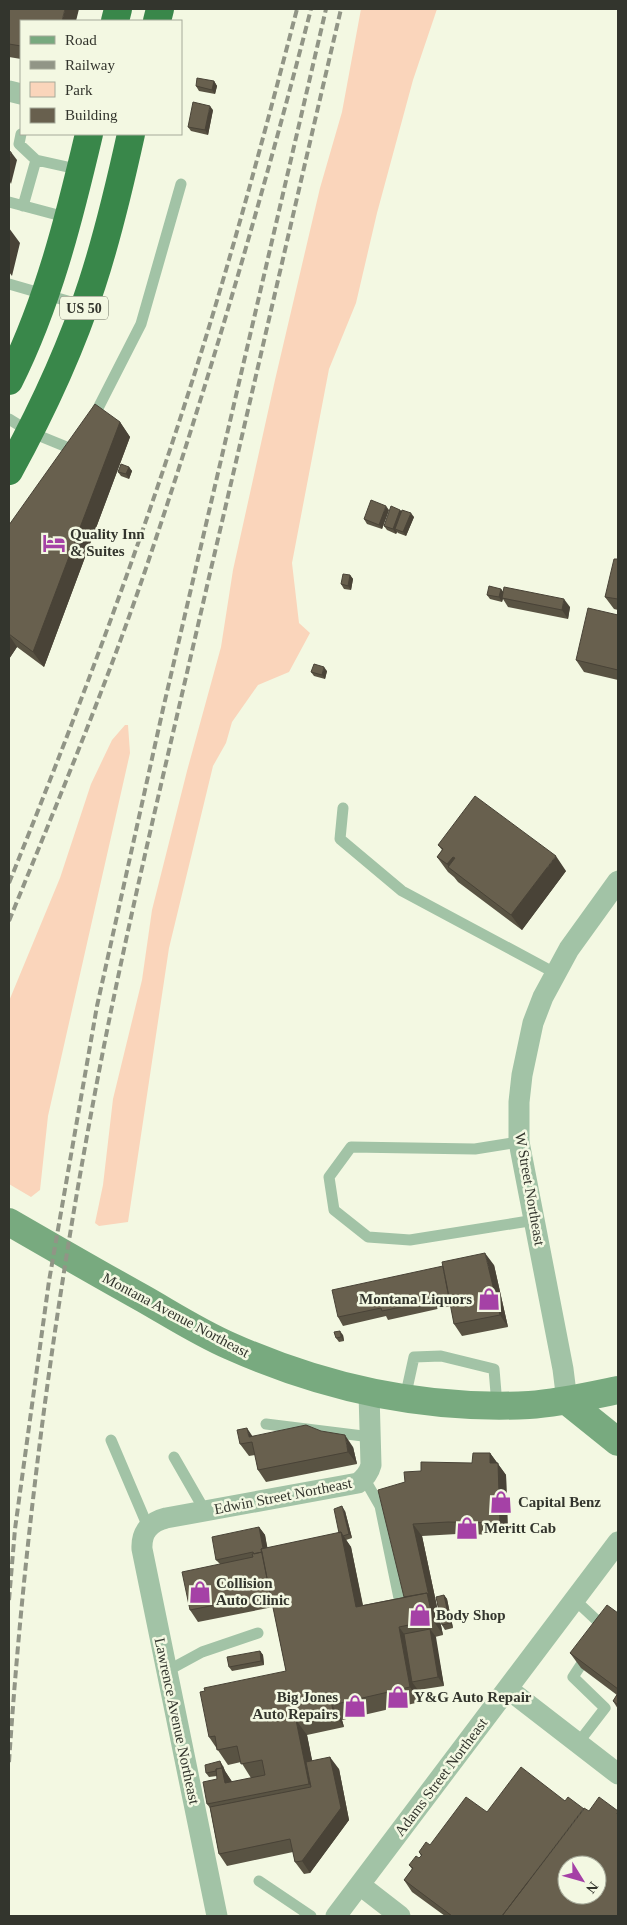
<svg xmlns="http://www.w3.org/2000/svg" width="627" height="1925" font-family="'Times New Roman',serif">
<rect width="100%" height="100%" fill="#f3f8e2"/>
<path fill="#fad5bb" d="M361,9H437L413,80L377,213L356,303L329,369L292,563L299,623L310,633L289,672L258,685L232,722L226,743L213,766L169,948L128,1222L99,1226L95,1223L103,1185L113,1099L142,980L152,910L187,771L221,647L233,570L275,380L320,188L342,112Z
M125,725H128L130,753L48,1116L40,1190L31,1197L9,1184V1001L60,878L91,784L112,740Z"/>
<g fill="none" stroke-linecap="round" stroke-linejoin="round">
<path stroke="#a2c3a6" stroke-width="11" d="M21,134L19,144L36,160L81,170
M9,202L69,218
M23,206L36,160
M9,284L85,306
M9,419L30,432L74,450
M92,420L141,324L181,184
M343,808L340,839L402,891L555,973
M519,1142L475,1149L351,1147L329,1177L334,1210L368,1237L410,1240L535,1220
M405,1398L414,1357L441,1356L494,1369L497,1405
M266,1424L371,1437
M111,1440L148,1527
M174,1457L205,1511
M364,1478L380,1506L401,1608
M575,1600L606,1629
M167,1671L202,1652L258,1633
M578,1743L605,1708L573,1677L588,1654
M259,1881L311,1916"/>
<path stroke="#a2c3a6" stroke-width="21" d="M9,91L21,94
M567,1401L563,1369L519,1142V1102L522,1075L533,1023L543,997L569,949L618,881
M508,1689L618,1774
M360,1885L400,1916
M217,1916L142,1549C141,1532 150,1522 166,1518L358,1483C365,1478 369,1473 371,1465L369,1393
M336,1916L618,1542"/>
<path stroke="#78aa7f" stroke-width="28" d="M9,1222C54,1248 99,1274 144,1299C172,1315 200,1333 230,1346C324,1388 425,1410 529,1405C559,1403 589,1396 618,1390
M567,1401L618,1442"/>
<path stroke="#39874a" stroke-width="28" d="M115,21L118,9
M157,21L160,9
M9,381C48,303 69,219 89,134
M9,471C42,411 71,349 92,284C108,235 120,184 131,134"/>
<path stroke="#919586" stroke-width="4" stroke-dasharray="8 4" stroke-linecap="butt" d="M9,883C75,720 137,555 190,388C230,263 264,136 297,9
M9,921C56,806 104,691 144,574C207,388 262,199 311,9
M9,1600L15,1529L49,1281L97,1006L163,709L326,9
M9,1762C26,1508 61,1256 112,1006C141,866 175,726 207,586C252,394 296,201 341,9"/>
</g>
<path fill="#595343" d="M9,9L21,21V59L9,57Z
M214,81L217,86L215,94L199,91L196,86Z
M213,110L208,135L191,131L188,127Z
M120,422L130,437L44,667L17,647L9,659V525Z
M129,467L132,471L129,479L121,476L118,472Z
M389,510L382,529L367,524L364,519Z
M400,510L401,511L414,517L406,536L398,533L397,532L396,534L387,530L384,526Z
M618,559V610L614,609L605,597Z
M350,575L353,579L351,590L344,589L341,584Z
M501,589L503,592L570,607L568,619L508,607L503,599L502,602L490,599L487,595Z
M618,615V680L584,672L576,660Z
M327,671L325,679L314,676L311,672Z
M438,845L566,871L522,930L458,882L454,877L448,872L437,857L442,850Z
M494,1265L508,1327L462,1336L454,1324L451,1306L388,1320L386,1316L343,1326L338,1317Z
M343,1335L344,1341L339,1342L336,1338Z
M253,1436L353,1447L357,1464L266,1482L258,1470L255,1455L249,1456L240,1444Z
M490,1453L506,1475L508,1535L457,1534L422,1536L443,1635L435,1637L444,1686L418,1690L420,1702L342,1720L344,1727L307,1735L312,1761L339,1769L349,1820L310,1873L304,1874L295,1862L293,1852L227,1866L219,1854L210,1808L207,1804L217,1779V1776L209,1777L206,1773L223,1766L225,1771L232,1782L251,1778L241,1762L228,1765L209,1737L286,1671L273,1607L198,1622L190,1610L220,1564L216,1560L259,1527L265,1535L267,1548L339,1533L345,1511L352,1538L346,1540L351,1547L363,1605L404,1597L405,1482L421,1471L472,1463Z
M444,1595L447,1599L453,1628L445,1630L442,1625Z
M618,1613V1709L613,1701L617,1695L581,1668L570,1653Z
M260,1651L263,1655L264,1665L232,1671L229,1667Z
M430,1845L618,1916H445L412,1892L404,1880L412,1869L409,1865L419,1858L421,1856L419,1852Z"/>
<path fill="#494337" d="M65,9H79L76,21H62Z
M214,81L217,86L215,94L212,90Z
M210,106L213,110L208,135L205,130Z
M11,152L17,160L11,184L9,180V162Z
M9,228L20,243L12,276L9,272Z
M120,422L130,437L44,667L33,652Z
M129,467L132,471L129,479L126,474Z
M386,506L389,510L382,529L379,525Z
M400,510L403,514L395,529L397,532L396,534L393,529Z
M411,513L414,517L406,536L403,532Z
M350,575L353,579L351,590L348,586Z
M501,589L504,593L502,602L499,597Z
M564,599L570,607L568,619L562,610Z
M9,635L17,647L9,659Z
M324,667L327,671L325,679L322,675Z
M556,856L566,871L522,930L511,915Z
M453,857L464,872L451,870L447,864Z
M485,1253L494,1265L508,1327L500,1315Z
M340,1331L343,1335L344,1341L341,1337Z
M247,1428L255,1440L249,1437Z
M345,1435L353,1447L357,1464L348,1452Z
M490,1453L506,1475L508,1535L500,1523L490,1463Z
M342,1506L345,1511L352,1538L349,1534Z
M413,1524L422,1536L443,1635L433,1620L427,1593Z
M259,1527L265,1535L270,1561L272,1594Z
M341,1532L351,1547L366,1622L356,1607Z
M444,1595L447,1599L453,1628L450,1623Z
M399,1627L410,1642L412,1682L418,1690L420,1702L410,1687Z
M430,1629L436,1637L444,1686L438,1677Z
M260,1651L263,1655L264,1665L261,1661Z
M332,1705L342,1720L344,1727L333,1712Z
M296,1720L307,1735L320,1799L309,1784Z
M330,1757L339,1769L349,1820L310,1873L302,1861Z
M220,1761L223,1766L225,1771L233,1783H225Z"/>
<path fill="#68604e" stroke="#494337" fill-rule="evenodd" d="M9,9H65L62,21H21V46L9,44Z
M197,78L214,81L212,90L196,86Z
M193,102L210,106L205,130L188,127Z
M9,151L11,152L9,162Z
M95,404L120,422L33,652L9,634V525Z
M121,464L129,467L126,474L118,472Z
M371,500L386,506L379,525L364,519Z
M391,506L400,510L393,529L384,526Z
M402,510L411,513L403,532L395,529Z
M614,559H618V599L605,597Z
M343,574L350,575L348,586L341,584Z
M489,586L501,589L499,597L487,595Z
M504,587L564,599L562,610L502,598Z
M588,608L618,615V670L576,660Z
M314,664L324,667L322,675L311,672Z
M475,796L556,856L511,915L448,867L455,858L453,857L447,864L437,857L443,849L438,845Z
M485,1253L500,1315L454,1324L442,1262Z
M443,1266L449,1297L382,1311L381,1308L338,1317L332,1290Z
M340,1331L341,1337L336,1338L334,1332Z
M306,1425L321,1431L345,1435L348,1452L258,1470L252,1442L240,1444L237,1430L247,1428L249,1437Z
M473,1453H490V1463H498L500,1523L448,1522L413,1524L429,1596L427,1593L404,1597L378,1490L405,1482L404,1472L421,1471V1462L472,1463Z
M342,1506L349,1534L343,1536L341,1532L339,1533L334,1509Z
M259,1527L263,1548L261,1549L262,1552L254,1554L253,1552L216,1560L212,1537Z
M341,1532L356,1607L427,1593L433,1620L399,1627L410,1687L332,1705L333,1712L296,1720L309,1784L207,1804L203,1782L217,1779L216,1769L222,1768L225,1783L265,1775L262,1760L241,1764L237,1746L217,1750L215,1736L209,1737L200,1692L205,1691L204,1688L286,1671L261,1549Z
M262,1552L270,1594L190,1610L182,1572L253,1557L252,1554Z
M444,1595L450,1623L442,1625L436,1597Z
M607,1605L618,1613V1689L570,1653Z
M430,1629L438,1677L412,1682L404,1634Z
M260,1651L261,1661L229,1667L227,1657Z
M618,1693V1705L613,1701Z
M330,1757L341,1808L302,1861L295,1862L290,1839L219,1854L210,1807L311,1787L306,1762Z
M220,1761L222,1768L216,1769V1771L206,1773L205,1765Z
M521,1767L565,1801L568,1797L584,1809L502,1916H452L404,1880L413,1868L409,1865L416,1856L419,1858L422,1855L419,1852L426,1842L430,1845L466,1797L487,1812Z
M599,1797L618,1811L617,1814H618V1916H502L584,1808L589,1811ZM567,1865H597V1895H567Z"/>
<defs>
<symbol id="hotel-bare" viewBox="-9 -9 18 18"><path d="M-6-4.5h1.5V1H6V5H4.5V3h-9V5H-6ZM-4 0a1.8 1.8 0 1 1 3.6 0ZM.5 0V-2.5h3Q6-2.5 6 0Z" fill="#a541a6" stroke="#f3f8e2" stroke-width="2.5" paint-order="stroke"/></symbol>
<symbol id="shop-bare" viewBox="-9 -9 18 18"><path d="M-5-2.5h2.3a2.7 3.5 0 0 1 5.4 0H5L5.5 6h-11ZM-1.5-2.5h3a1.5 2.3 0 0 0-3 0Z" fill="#a541a6" stroke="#f3f8e2" stroke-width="2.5" paint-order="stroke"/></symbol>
</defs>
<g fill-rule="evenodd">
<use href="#hotel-bare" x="38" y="527" width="32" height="32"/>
<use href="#shop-bare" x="473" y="1283" width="32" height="32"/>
<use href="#shop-bare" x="485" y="1486" width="32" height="32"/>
<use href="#shop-bare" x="451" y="1512" width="32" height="32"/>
<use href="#shop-bare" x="184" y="1576" width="32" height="32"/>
<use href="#shop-bare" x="404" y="1599" width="32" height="32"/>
<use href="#shop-bare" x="382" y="1681" width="32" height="32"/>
<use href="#shop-bare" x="339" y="1690" width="32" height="32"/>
</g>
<g text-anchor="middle" stroke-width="5" stroke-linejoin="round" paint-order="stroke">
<rect fill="#f3f8e2" stroke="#6d7063" stroke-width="1" x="60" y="296.5" width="48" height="23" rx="4"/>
<g font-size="14" font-weight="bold" fill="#33352d">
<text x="84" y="313">US 50</text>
</g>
<g font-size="15" font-weight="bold" fill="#33352d" stroke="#f3f8e2" text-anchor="start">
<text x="70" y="539">Quality Inn<tspan x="70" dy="17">&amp; Suites</tspan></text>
<text x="472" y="1304" text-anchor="end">Montana Liquors</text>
<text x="518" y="1507">Capital Benz</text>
<text x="484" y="1533">Meritt Cab</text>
<text x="216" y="1588">Collision<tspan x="216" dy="17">Auto Clinic</tspan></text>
<text x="436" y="1620">Body Shop</text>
<text x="338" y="1702" text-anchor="end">Big Jones<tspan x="338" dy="17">Auto Repairs</tspan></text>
<text x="414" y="1702">Y&amp;G Auto Repair</text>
</g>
<g font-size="15" fill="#33352d" stroke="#f3f8e2">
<text transform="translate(530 1189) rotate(80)" y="5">W Street Northeast</text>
<text transform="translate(176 1315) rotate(28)" y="5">Montana Avenue Northeast</text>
<text transform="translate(283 1496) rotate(-11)" y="5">Edwin Street Northeast</text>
<text transform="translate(177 1721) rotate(78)" y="5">Lawrence Avenue Northeast</text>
<text transform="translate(441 1777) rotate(-53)" y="5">Adams Street Northeast</text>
</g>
</g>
<rect width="627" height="1925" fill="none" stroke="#33352d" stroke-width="20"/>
<rect x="20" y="20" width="162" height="115" fill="#f3f8e2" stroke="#a6aa9a"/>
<rect x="30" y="36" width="25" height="8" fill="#78aa7f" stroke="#a6aa9a"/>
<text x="65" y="45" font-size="15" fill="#33352d">Road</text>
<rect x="30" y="61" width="25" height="8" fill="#919586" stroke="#a6aa9a"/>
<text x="65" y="70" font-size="15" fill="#33352d">Railway</text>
<rect x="30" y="82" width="25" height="15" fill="#fad5bb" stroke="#a6aa9a"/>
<text x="65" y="95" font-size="15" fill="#33352d">Park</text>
<rect x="30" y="108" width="25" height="15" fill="#68604e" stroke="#a6aa9a"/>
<text x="65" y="120" font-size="15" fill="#33352d">Building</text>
<g transform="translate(582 1880) rotate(127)"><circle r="24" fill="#f3f8e2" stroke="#a6aa9a"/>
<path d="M0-4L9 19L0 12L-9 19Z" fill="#a541a6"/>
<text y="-8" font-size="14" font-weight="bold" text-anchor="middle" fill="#33352d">N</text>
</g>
</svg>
